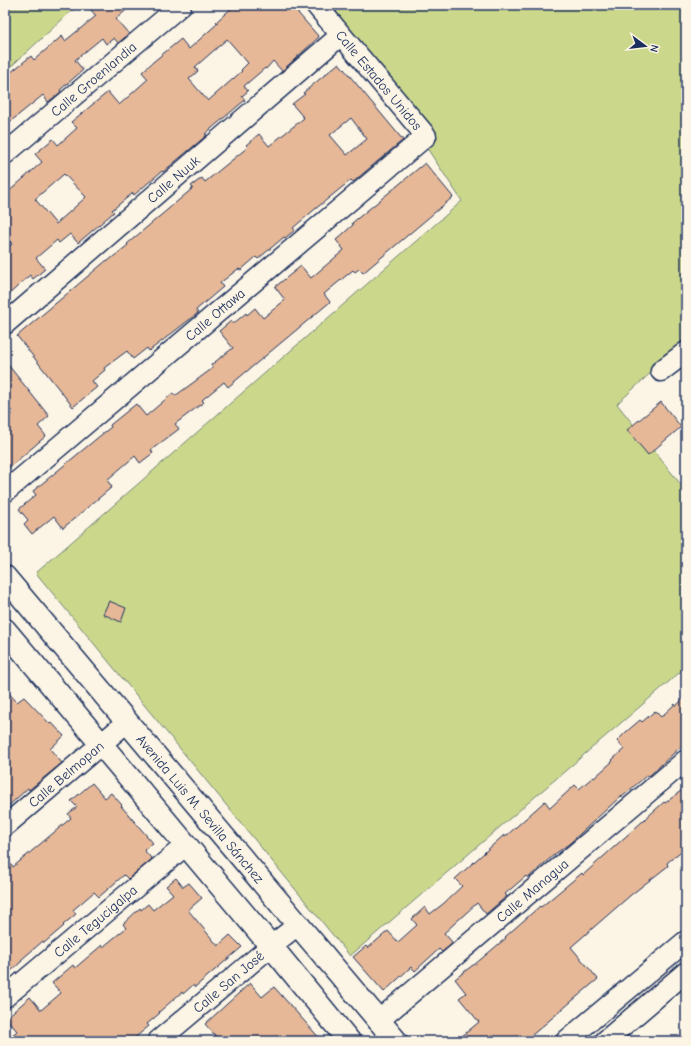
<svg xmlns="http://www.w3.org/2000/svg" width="691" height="1046" font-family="'Comic Neue',sans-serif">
<rect width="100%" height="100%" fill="#fcf5e5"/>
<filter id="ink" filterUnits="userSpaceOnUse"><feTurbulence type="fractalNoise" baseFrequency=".025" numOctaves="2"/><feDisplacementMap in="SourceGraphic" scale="8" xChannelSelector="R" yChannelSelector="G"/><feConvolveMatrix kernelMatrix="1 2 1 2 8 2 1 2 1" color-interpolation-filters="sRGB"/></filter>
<g filter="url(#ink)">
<path fill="#cbd88c" stroke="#738475" d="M5,5H78L5,72Z
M332,5H686V340L617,404L686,491V667L350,956L36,573L462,201Z"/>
<path fill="#e6b897" stroke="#1b2f5e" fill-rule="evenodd" d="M87,5H132L116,19L129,34L118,43L114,38L106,44L102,38L75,60L83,70L60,90L61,92L48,102L43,95L5,126V77L31,56L34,60L62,36L65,41L96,16Z
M235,5H291L319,37L282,71L273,61L266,69L265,68L244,86L248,91L242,96L245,100L205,134L207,135L163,172L162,171L134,195L133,193L112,210L114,212L78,243L70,234L59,243L57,240L36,258L45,269L33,279L30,275L5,298V250L12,244L5,235V195L42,162L35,154L53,139L58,145L77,128L71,122L108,92L119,105L148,79L142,72L153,62L181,39L189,49L218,23L216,22ZM227,39L248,63L241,70L242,71L208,101L189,79L198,71L195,67ZM64,174L86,197L56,224L35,199Z
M339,63L403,140L353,182L351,180L314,210L293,228L295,230L285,238L284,237L258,259L256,257L241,270L238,269L220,283L223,287L196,310L198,313L149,351L147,348L133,359L127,351L104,368L105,370L92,381L97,387L73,407L17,336L107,260L108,261L128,245L127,244L193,188L191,186L202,178L205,182L248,147L246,145L259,134L269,146L304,118L292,104L305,94L303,93ZM351,118L367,139L347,155L330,135Z
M425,163L453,197L363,273L359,269L355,272L353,270L324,294L330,302L228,387L224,382L202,400L204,402L175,424L179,429L151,450L153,453L140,463L135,456L107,480L112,487L63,528L54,516L32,534L24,524L28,520L19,509L36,495L33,491L101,435L111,427L110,425L136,404L146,416L173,393L175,396L213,368L211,365L233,348L219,331L231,321L233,324L246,313L247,315L255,308L263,318L285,300L275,287L301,266L311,278L344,250L336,240L353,225L352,223Z
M5,361L49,416L38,426L46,436L5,471V418L13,413L5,403Z
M661,402L681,427L648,455L627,430Z
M109,601L126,608L121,622L103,614Z
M5,689L17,702L24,697L50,724L52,723L64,736L50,749L62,763L29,790L28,788L5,809Z
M686,696V742L649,776L647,775L622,797L621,796L570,843L555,854L528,878L526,876L505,894L507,896L486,914L477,903L444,933L453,943L442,952L439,949L415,971L411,967L384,992L353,957L366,946L368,948L388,931L398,942L417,925L412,919L425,907L430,914L443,904L462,886L455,879L504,835L505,837L545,801L550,808L575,785L579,789L593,777L594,778L613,761L612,760L624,749L617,741L626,732L640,720L642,722L655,711L661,717L675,704L676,706Z
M92,783L105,798L111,793L122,805L121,806L153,843L144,850L152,859L128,879L124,875L99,897L94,892L73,910L76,914L63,925L64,926L44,943L43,941L21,960L22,961L11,971L5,964V857L13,867L71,818L68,814L77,807L71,801Z
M686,787V847L667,863L668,866L632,894L571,947L598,979L525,1041H456L479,1022L459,998L466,993L455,979L473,965H474L506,938L505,937L540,906L541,907L582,873L583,875L664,802L665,803Z
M176,878L183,887L189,883L202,898L188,910L218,946L230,935L242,947L195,987L193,985L183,994L182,992L159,1012L160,1013L147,1024L149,1026L131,1041H5L17,1031L6,1018L30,997L41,1010L61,993L52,983L73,965L75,968L102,945L103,947L126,928L123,924L140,908L141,910L148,904L153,910L173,894L166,886Z
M250,983L262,997L274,987L322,1041H220L205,1024Z"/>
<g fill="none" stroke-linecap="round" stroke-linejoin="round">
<defs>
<g id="minor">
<path id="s1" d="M5,154L181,5"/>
<path id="s2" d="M5,324L341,35"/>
<path d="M661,371L686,352"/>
<path id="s3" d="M5,492L426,136L316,5"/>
<path id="s4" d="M5,826L127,722"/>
<path id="s5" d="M5,997L186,845"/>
<path id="s6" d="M378,1021L686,760"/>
<path id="s7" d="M158,1041L271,946L299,924"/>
<path d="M566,1041L686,941"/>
<path d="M605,1041L686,972"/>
</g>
<g id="tertiary">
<path id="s8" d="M5,577L396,1041"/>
<path d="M5,630L271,946L349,1041"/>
</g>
</defs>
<use href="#minor" stroke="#1b2f5e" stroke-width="23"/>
<use href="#tertiary" stroke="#1b2f5e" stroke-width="25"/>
<use href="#minor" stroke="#fcf5e5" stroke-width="20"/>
<use href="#tertiary" stroke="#fcf5e5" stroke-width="22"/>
</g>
</g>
<g text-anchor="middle" stroke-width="4" stroke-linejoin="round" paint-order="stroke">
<g font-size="14" fill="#1b2f5e" stroke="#fcf5e5">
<text dy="5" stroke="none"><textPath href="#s1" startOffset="116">Calle Groenlandia</textPath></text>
<text transform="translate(379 80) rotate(50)" y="5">Calle Estados Unidos</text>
<text dy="5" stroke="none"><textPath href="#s2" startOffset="222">Calle Nuuk</textPath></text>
<text dy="5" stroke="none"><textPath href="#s3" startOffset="275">Calle Ottawa</textPath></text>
<text dy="5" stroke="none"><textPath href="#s4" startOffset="80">Calle Belmopan</textPath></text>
<text dy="5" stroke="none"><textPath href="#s8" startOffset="303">Avenida Luis M. Sevilla Sánchez</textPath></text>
<text dy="5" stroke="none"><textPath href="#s6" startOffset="202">Calle Managua</textPath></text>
<text dy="5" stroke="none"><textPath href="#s5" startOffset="118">Calle Tegucigalpa</textPath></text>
<text dy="5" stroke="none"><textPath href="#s7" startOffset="92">Calle San José</textPath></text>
</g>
</g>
<rect width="691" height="1046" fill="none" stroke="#fcf5e5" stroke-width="20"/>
<rect x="10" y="10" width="671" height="1026" fill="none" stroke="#1b2f5e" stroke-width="1.5" filter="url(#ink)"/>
<g transform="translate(645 46) rotate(105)" stroke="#fcf5e5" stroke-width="3" paint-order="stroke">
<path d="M0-3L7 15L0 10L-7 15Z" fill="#1b2f5e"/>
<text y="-6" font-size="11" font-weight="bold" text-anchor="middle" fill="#1b2f5e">N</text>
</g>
</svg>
